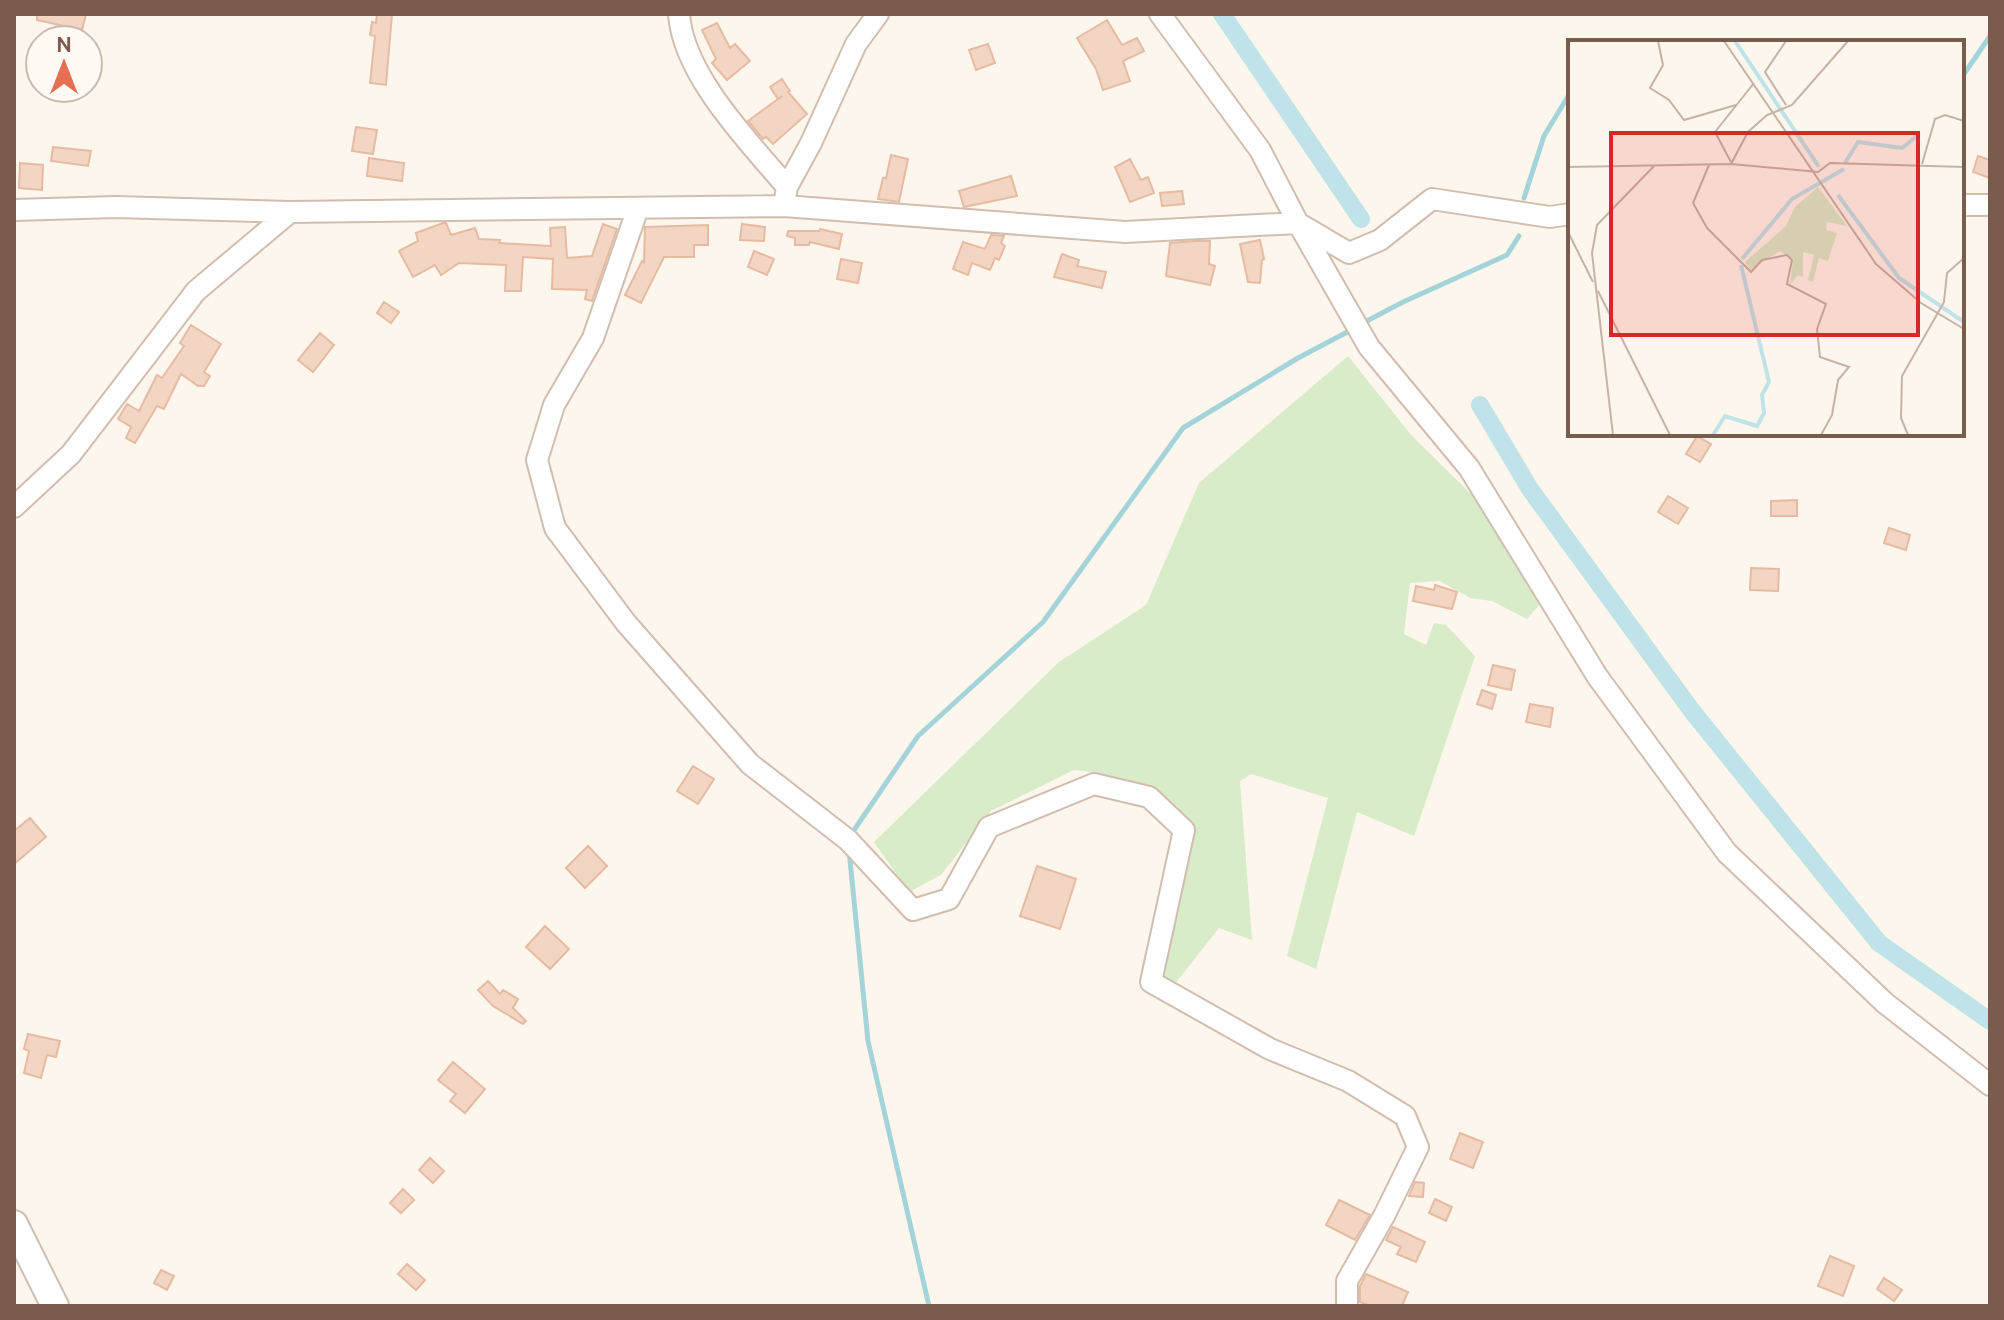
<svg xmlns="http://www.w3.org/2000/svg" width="2004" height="1320" font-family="Cabin,sans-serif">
<rect width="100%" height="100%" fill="#fdf6ec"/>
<path fill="#d8ecc9" d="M1348,356L1412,436L1475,498L1540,604L1527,619L1492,601L1470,598L1440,581L1410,583L1404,634L1426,645L1434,623L1446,625L1475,656L1414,836L1357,812L1316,969L1287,956L1328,798L1251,774L1240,781L1252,940L1219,928L1170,990L1156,978L1189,829L1154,796L1101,773L1074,770L991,811L941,875L909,892L874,842L1059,662L1146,605L1199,483Z"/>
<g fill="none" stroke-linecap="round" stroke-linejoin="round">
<path stroke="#a5d3da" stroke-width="5" d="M1962,77L1990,36
M1524,198L1544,136L1570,93
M1361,324L1403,302L1507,255L1519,236
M850,836L918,736L1043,622L1183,428L1298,358L1353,329
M849,850L868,1041L929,1306"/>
<path stroke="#bfe3e8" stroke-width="18" d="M1222,14L1361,219
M1480,405L1530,489L1692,711L1879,943L1990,1021"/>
</g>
<path fill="#f3d5c3" stroke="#e6bba3" stroke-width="2" d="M37,14H86L82,30L37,20Z
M377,14H392L386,85L370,83L375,36L370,35L372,22L376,23Z
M1107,20L1122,45L1137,38L1144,51L1123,61L1130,81L1103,90L1096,69L1077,38Z
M717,23L730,48L735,44L750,61L727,80L712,63L716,59L702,30Z
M988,44L995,63L976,70L969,50Z
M782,79L790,91L788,92L807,114L773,144L766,137L763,139L748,121L782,96L778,99L770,87Z
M356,127L377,130L373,154L352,151Z
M53,147L91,151L88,166L51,161Z
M891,155L908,159L899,202L878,199L883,178H886Z
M1978,156L1990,160V178L1973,172Z
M369,158L404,163L402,181L367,176Z
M1130,159L1141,180L1148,177L1154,193L1130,202L1115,167Z
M20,163L43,165L42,190L19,188Z
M1011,176L1017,196L964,207L959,191Z
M1182,191L1184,204L1162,206L1160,193Z
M443,223H446L451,235L475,228L479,239L500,240L499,243L551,246L550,228L565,227L567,258L592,256L603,224L617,229L592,301L585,299L587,290L552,289L553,259L523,257L521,291H505L506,265L459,263L441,275L435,265L413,277L399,251L418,241L416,233Z
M742,224L765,227L764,241L740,240Z
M708,225V245H694V257H664L641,303L625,295L642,261L644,262L645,227Z
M820,229L842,234L839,249L810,242L809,245H795V238L787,236L788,231H819Z
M991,235L1004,236L1001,243L1005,246L999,260L995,258L990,270L972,263L968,275L953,269L963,242L985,249Z
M1260,240L1264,259L1262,260L1260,283L1248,282L1240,244Z
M1195,241H1210L1209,264L1215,266L1210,285L1166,276L1170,243Z
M754,251L774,259L767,275L748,267Z
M1062,254L1079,260L1077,266L1106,272L1102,288L1054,277Z
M841,259L862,263L858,283L837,279Z
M384,302L399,312L391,323L377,313Z
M191,325L221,344L204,372L210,376L204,386H198L181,374L164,409L157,406L135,443L126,438L131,427L118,419L127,404L139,411L157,375L162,378L184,346L180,343Z
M320,333L334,345L313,372L298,360Z
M1697,436L1711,444L1700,462L1686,454Z
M1668,496L1688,508L1678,524L1658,512Z
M1797,500V516H1771V501Z
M1889,528L1910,535L1906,550L1884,543Z
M1751,568L1779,569L1778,591L1750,590Z
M1435,585L1457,592L1452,609L1413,601L1416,586L1434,590Z
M1493,665L1515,670L1511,690L1488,685Z
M1482,690L1496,695L1492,709L1477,704Z
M1530,704L1553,708L1550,727L1526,722Z
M693,766L714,779L698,804L677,791Z
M30,818L46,837L14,864V831Z
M588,846L607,866L585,888L566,868Z
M1037,866L1076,879L1060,929L1020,916Z
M545,926L569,949L550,969L526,947Z
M488,981L500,994L503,990L518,999L513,1008L526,1021L523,1024L493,1006L478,990Z
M28,1034L60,1041L56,1057L47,1055L41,1078L24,1073L29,1051L24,1049Z
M453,1062L485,1089L465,1113L450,1101L456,1094L438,1080Z
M1460,1133L1483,1142L1473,1168L1450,1159Z
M430,1158L444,1171L433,1183L419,1170Z
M1415,1182L1424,1183L1423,1197L1409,1196Z
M403,1189L414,1200L401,1213L390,1203Z
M1435,1199L1452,1207L1446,1221L1429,1213Z
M1339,1200L1370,1215L1355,1240L1326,1225Z
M1393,1227L1425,1242L1416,1262L1397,1254L1401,1247L1386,1240Z
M1830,1256L1854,1266L1843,1296L1818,1286Z
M407,1264L425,1280L416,1290L398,1274Z
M161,1270L174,1276L167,1290L154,1283Z
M1366,1274L1408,1292L1402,1306H1371L1360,1302V1286Z
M1884,1278L1902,1290L1894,1301L1877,1289Z"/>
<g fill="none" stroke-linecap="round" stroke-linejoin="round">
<defs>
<path id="minor" d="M679,14C683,75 749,142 787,187
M1160,14L1260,150L1298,223L1369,347L1469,468L1597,676L1727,853L1885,1003L1990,1085
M1962,205H1990
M784,206L787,187L811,143L856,44L878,14
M638,208L593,338L554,405L537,460L555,528L626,623L750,764L848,840L913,910L949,899L989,827L1094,784L1149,797L1184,830L1151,982L1270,1049L1348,1081L1405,1116L1418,1147L1384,1216L1347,1281V1306
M14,210L116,207L290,212L784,206L1125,232L1298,223L1349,253L1380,240L1432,199L1550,217L1570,214
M14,507L71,454L196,291L290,212"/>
<path id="tertiary" d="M14,1224L55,1306"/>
</defs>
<use href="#minor" stroke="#d1beb0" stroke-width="24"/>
<use href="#tertiary" stroke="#d1beb0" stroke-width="30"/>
<use href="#minor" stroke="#fff" stroke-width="20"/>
<use href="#tertiary" stroke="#fff" stroke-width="26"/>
</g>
<g transform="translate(1568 40)">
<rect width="396" height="396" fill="#fdf6ec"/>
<path d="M250,147L279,186L259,182L258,190L269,193L260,221L251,218L245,242L240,240L246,215L235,212V237L230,235L222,245L225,220L212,211L182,230L177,222L218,186L227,167Z" fill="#d8ecc9"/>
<path fill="none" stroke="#bfe3e8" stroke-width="4" d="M167,1L251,127M277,123L290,102L334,108L349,96M270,155L331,238L396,282M174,219L224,159L276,129M145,395L157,376L189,386L196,373L194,355L201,342L173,225"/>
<path fill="none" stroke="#c5b3a7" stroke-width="2" d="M90,1L95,25L82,48L101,60L116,80L168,65M156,1L308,224L353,263L396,289M218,1L197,32L218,65M163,122L147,92L186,43M163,124L180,92L199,75L224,65L280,1M354,124L367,79L377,75L396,81M141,125L125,163L139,188L183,232L194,220L219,215L224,220L219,244L258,264L249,289L252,317L281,327L270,340L264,375L253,395M0,127L163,124L250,132L262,123L396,127M0,192L25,242M30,251L102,395M45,395L24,213L29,185L87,125M340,395L333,378L334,336L376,262L379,233L396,218"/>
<path fill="#d62828" fill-opacity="0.15" stroke="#d62828" stroke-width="4" d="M43,93H350V295H43Z"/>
<rect width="396" height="396" fill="none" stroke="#7a5c4d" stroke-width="4"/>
</g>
<rect width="2004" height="1320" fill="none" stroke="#7a5c4d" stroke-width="32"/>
<g transform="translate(64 64)"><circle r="38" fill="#fffaf3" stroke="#cabbb1" stroke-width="2"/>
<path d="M0-6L14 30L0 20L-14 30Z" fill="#e76f51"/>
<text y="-12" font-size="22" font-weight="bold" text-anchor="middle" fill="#7a5c4d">N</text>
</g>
</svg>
